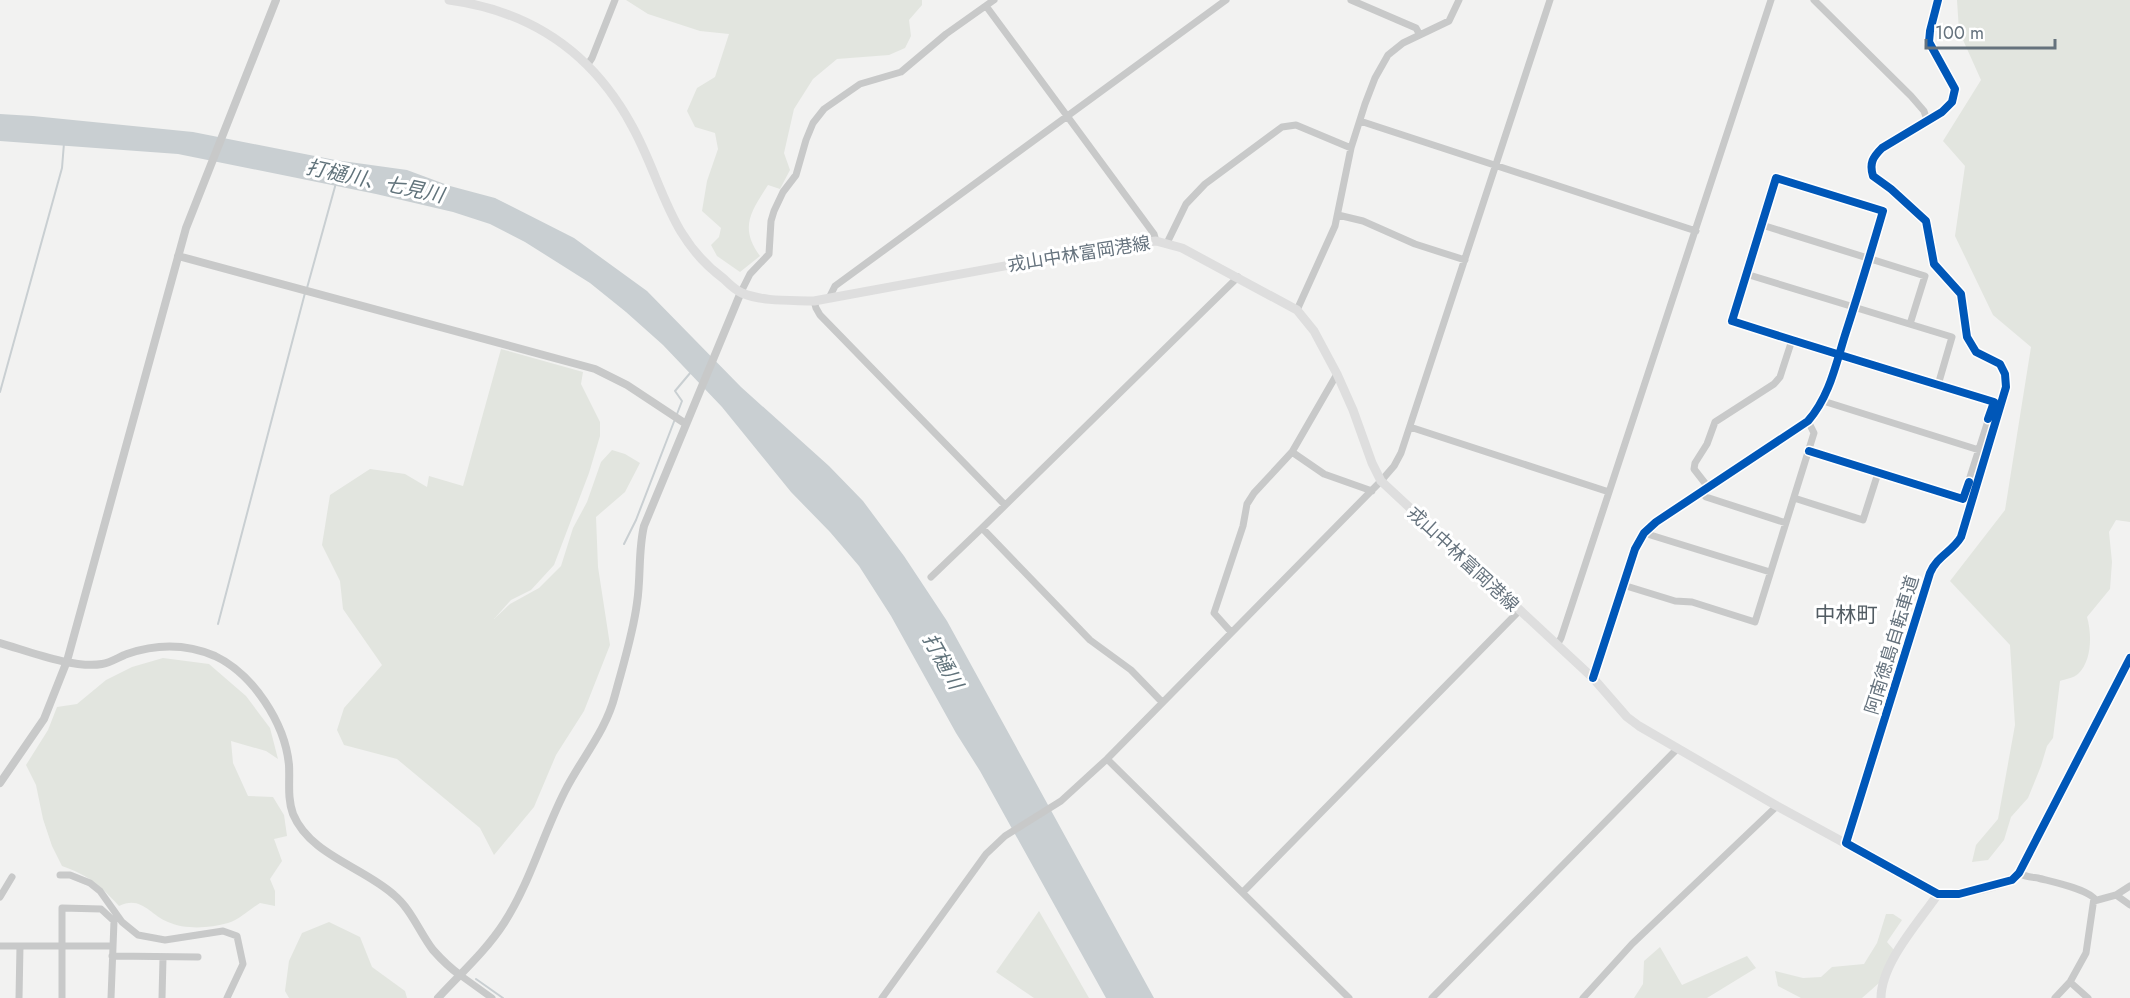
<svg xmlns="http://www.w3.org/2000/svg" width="2130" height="998" font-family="Jost,'Noto Sans JP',sans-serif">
<rect width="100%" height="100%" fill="#f2f2f1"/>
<path fill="#e2e5df" d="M626,0H922V5L909,20L911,36L905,48L889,55L837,59L813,79L794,109L784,153L790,170L780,189L768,185C751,212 739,227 760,256L740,272L717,256L711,245L719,237L721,228L702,211L707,181L718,149L715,133L695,127L687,111L697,88L715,77L729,34L700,31L648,14Z
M1957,0H2130V522L2116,520L2109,532L2112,562L2110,589L2087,617C2092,634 2092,661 2078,674C2074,678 2065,679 2060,681L2053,738L2047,746L2041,766L2028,798L2011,817L2004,840L1988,860L1972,862L1976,845L1998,819L2015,725L2010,645L1950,581L2005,510L2031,347L1993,315L1955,236L1965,166L1943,141L1981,80L1959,31Z
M501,349L583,372L581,384L600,422V436L589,473L554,565L531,590L511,600L494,619L510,604L539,588L561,566L573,528L587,502L601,462L612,450L625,454L640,463L625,492L596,517L598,567L610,645L584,711L556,755L534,807L494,855L480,828L397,759L344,745L337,730L344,708L382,665L343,609L340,581L322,545L330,495L370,469L405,474L427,487L429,476L463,486Z
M163,658L209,664L246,696L270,728L278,759L266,751L231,741L233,763L248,796L273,797L284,815L287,836L274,839L282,861L270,879L275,891V906L260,903C250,909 239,920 228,923C210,928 186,930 168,922C149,914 141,895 119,906C101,886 88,875 62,866L52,846L43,819L36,785L26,765L48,730L57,707L77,704L106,680L132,667Z
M1039,911L1089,998H1034L996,972Z
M1886,914H1893L1902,920L1887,942L1894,950L1879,983L1862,998H1801L1778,986L1775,971L1803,978L1821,977L1832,967L1864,964L1877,943Z
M329,922L360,937L372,967L405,991L407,998H289L285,991L289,961L302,933Z
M1660,947L1682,985L1747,956L1756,968L1707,998H1634L1643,984L1644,961Z"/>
<path fill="#c9cfd2" d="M0,114L33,116L193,132L335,160L407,170L450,186L495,198L574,238L647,291L741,387L829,466L863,501L904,556L947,621L1154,998H1106L980,771L956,733L891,616L859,566L830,532L791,492L722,407L663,345L626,312L590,283L525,242L490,224L453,212L376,194L178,154L0,141Z"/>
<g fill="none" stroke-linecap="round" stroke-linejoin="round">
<path stroke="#c9cfd2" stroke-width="2" d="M307,288L336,183
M0,392L62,168L64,143
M677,414L682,401L675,391L691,372
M624,544L636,520L675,419
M218,624L305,293
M476,979L503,998"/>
<path stroke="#c8c9c9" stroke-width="7" d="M1351,0L1416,28L1420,35
M1814,0L1911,96L1924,111L1927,120
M986,6L1154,234L1156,241
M588,64L592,58L615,0
M1360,121L1696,231
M1338,215L1363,221L1415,244L1465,260
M1762,225L1925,276L1910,324
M1167,243L1186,204L1205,184L1282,127L1296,125L1351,148
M1746,274L1952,337L1938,385
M741,292L750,274L769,254L771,221L774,211L783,192L796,175L806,140L813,123L824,109L860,84L901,72L946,34L994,0
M829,298L835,286L1226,0
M814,301L816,308L820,315L1005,505
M1297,310L1335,226L1351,148L1365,104L1375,78L1388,55L1403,43L1449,21L1459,0
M1823,401L1979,450
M1410,427L1609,492
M1809,451L1963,499L1994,402L1732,321L1776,178L1883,211
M1292,452L1324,474L1372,491
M1708,487L1694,469L1695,463L1707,444L1715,422L1774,384L1780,377L1792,340
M1701,492L1706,497L1786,523
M1794,498L1863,520L1878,473
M1644,533L1770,572
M931,577L982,528
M1623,585L1675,601L1692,602L1755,622L1814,433L1808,421
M1231,632L1214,613L1243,526L1247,504L1254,493L1292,452L1337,374
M1557,645L1561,638L1771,0
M1162,702L1131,670L1090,640L982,528L1238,277
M1107,759L1349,998
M2019,873C2025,877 2031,877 2038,878C2053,882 2083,888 2094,898L2086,953L2070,982L2088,998
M60,875H70L90,883L100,891L122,922L138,935L165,940L223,931L237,936L243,964L227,998
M1243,892L1519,611
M2116,895L2130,905
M0,897L12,877
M2094,901L2116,895L2130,886
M0,946H112
M112,956L198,957
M460,975L492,998
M19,998L20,946
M62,998V908L101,909L114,921L111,998
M162,998L163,958
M882,998L986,854L1005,836L1061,801L1107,759L1381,481L1394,466L1401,453L1550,0
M1432,998L1677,749
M1583,998L1632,944L1777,806
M2055,998L2070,982"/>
<path stroke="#c8c9c9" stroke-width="8" d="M178,256L595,369L627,385L686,424
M0,643C28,651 74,669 102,664C110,663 119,657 127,654C156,644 187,644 215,656C253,674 285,723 289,765C290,782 287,797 293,814C310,855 363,867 394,895C411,909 420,933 433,950C441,959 450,968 460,975
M1593,678L1635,549L1644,533L1656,522L1808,421L1819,408L1827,392L1883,211
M0,783L44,719L67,661L186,228L276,0
M438,998C460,974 486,951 504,923C530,883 543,834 565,791C581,759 606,731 615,695C623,665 633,634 637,603C641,577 638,551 644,526L741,292"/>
<path stroke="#dedede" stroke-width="9" d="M449,0C531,11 592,52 632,126C663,182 668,238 724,279C729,284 735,290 742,293C764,302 790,300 814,301L1119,245L1156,241L1182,248L1297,310L1314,331L1337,374L1353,410L1372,463L1381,481L1593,678L1627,717L1639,726L1777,806L1938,894
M1846,843L1930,573C1937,556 1952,552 1961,537L2006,387L2005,374L2000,364L1976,352L1967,337L1961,294L1934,264L1926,221L1891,189L1873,176C1869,163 1873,157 1882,148L1942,112L1952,102L1955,89L1929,42L1930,31L1938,0
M1938,894C1961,894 2002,889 2019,873L2130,658
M1881,998C1881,963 1919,922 1938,894"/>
<defs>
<path id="cycleway" d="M1938,0L1930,31L1929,42L1955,89L1952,102L1942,112L1882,148C1873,157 1869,163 1873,176L1891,189L1926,221L1934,264L1961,294L1967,337L1976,352L2000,364L2005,374L2006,387L1961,537C1952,552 1937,556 1930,573L1846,843L1938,894H1959L2012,880L2019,873L2130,658
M1809,451L1963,499L1969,482
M1593,678L1635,549L1644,533L1656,522L1808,421C1830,396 1836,363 1846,332C1859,292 1871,252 1883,211L1776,178L1732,321C1819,349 1906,375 1994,402L1988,419"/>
</defs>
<use href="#cycleway" stroke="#fff" stroke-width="11"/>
<use href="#cycleway" stroke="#0057b8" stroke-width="8"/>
</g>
<g text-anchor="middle" stroke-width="6" stroke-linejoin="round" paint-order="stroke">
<g font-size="18" fill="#65727d" stroke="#fff">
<text transform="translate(1079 254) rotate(-9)" y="6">戎山中林富岡港線</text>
<text transform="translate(1463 559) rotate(43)" y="6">戎山中林富岡港線</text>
<text transform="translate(1892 645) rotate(-73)" y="6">阿南徳島自転車道</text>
</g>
<g font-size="20" font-style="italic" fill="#61737b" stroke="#fff">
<text transform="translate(375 181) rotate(12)" y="7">打樋川、七見川</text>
<text transform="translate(943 661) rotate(61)" y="7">打樋川</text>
</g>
<g font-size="21" fill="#525c63" stroke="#fff">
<text x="1846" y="622">中林町</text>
</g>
</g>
<path d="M1926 39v9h129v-9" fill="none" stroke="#65727d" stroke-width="3"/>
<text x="1935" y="39" font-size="18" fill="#65727d" stroke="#ffffff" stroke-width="4.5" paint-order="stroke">100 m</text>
</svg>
